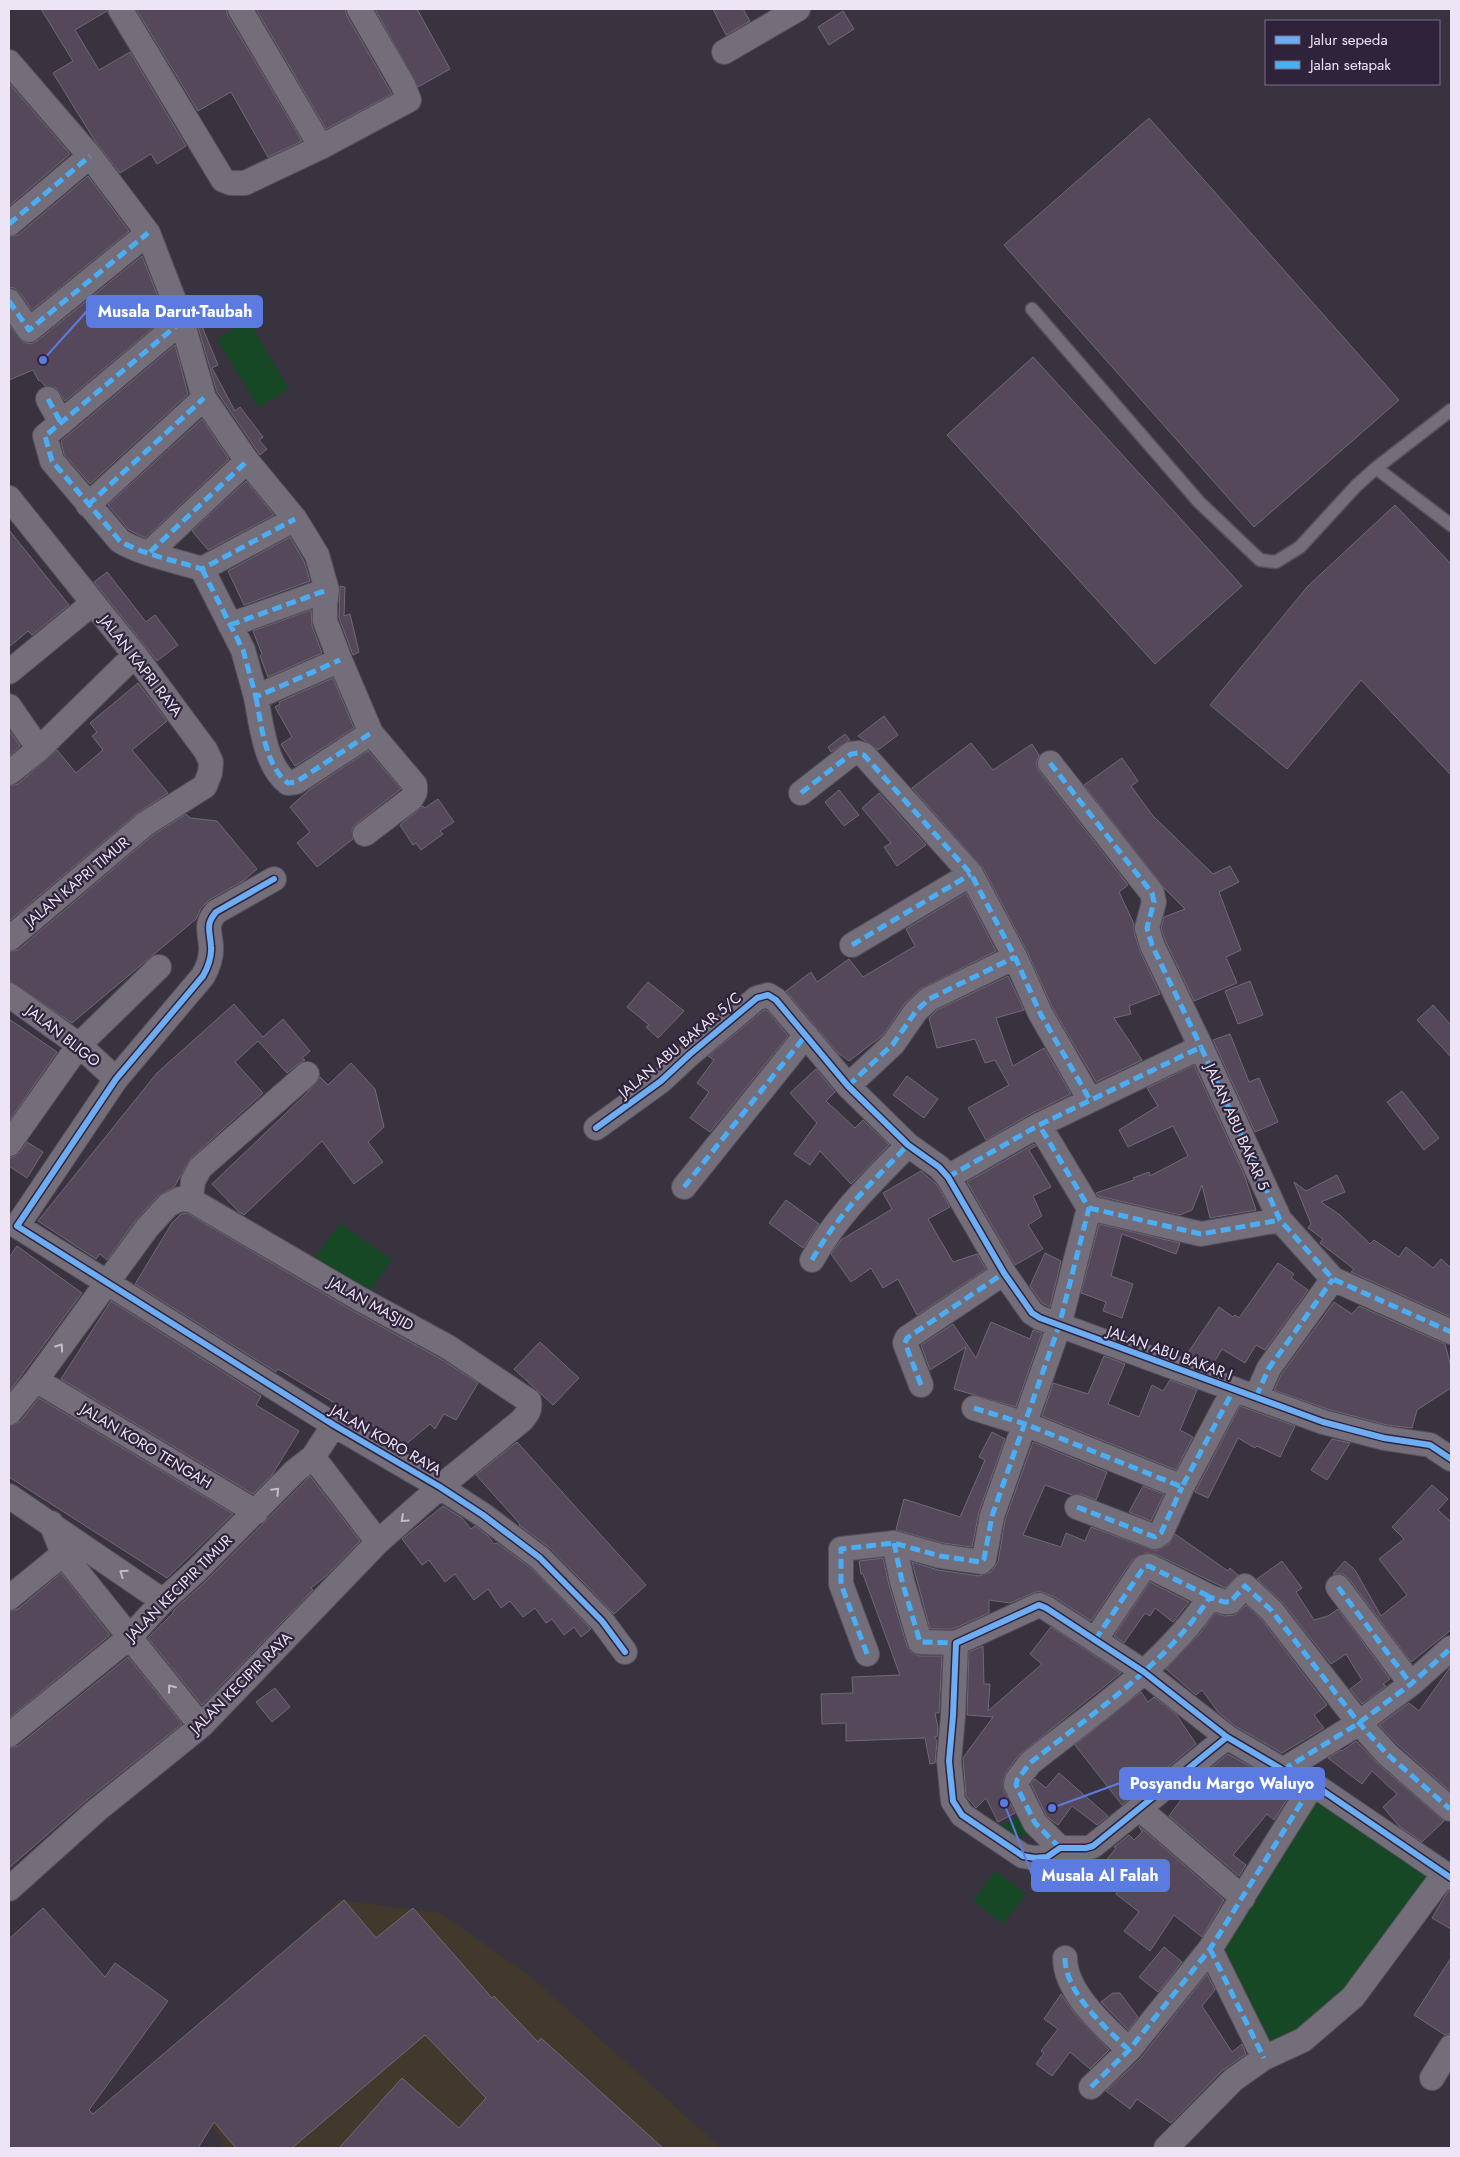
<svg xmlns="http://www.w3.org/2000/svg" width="1460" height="2157" font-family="Jost,sans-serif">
<rect width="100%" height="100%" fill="#393340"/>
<path fill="#42392c" d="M339,1900L440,1913L531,1977L721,2148H219L223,2141L166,2064Z"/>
<path fill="#164826" d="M248,320L289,389L258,407L217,339Z
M340,1223L392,1260L367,1295L315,1258Z
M1318,1797L1438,1874L1349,1995L1266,2052L1218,1946Z
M1024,1814L1033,1831L1009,1843L1000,1826Z
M995,1871L1026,1894L1003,1924L973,1901Z"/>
<path fill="#55485b" stroke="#706975" d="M41,9H106L107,11L75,30L99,70L130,52L186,146L157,164L151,154L120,173L95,141L53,73L73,61Z
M136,9H226L228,16L302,141L268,157L231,92L198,111Z
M256,9H345L347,16L392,94L326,129Z
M375,9H417L450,69L418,87Z
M713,9H743L750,21L726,35Z
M843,11L854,29L829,45L818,27Z
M9,83L70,154L9,206Z
M1149,118L1399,400L1254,527L1004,245Z
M88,176L129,231L32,310L20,293L14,288L9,287V237L18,235Z
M142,256L166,317L65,401L56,388L45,386L40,380L39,381L33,370L9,380V325L23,342L30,344L37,341Z
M196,312L218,365L212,368L235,411L240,407L263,437L259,440L267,449L260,455L217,392L194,313Z
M175,345L188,394L90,484L64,454L61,441Z
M1033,357L1242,586L1155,664L947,435Z
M202,419L229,459L145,538L129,530L108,505Z
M246,481L274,515L208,550L192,531Z
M1395,505L1451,564V775L1361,680L1287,769L1210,705L1308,586Z
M9,530L69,605L32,635L28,631L9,647Z
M290,537L304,561L310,581L244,605L228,571Z
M107,572L146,622L155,615L178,645L157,661L94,582Z
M340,586L345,587L344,616L350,614L359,652L353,655L339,618Z
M311,610L312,626L322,653L268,677L260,656L262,654L253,631Z
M333,678L354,728L295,766L281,744L292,737L275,707L280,704L279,702Z
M138,683L167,721L132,750L168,793L136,814L9,921V786L18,784L57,750L76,773L103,750L92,736L97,732L90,723Z
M884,716L898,735L878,750L858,736Z
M9,730L20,746L9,756Z
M845,734L850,740L831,752L828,747Z
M971,743L993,770L1032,744L1039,755L1036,764L1039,771L1128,885L1119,892L1134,924V932L1140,951L1160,994L1129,1006L1131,1014L1114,1018L1142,1060L1096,1082L1052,1007L1027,951L983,868L912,788Z
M368,751L401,789L357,823L352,829L353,839L317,867L297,843L310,832L290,807L309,790Z
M1122,758L1138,781L1131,786L1153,816L1213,874L1230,866L1239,882L1219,892L1241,950L1226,957L1237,983L1194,1001L1165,940L1161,928L1164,917L1185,909L1165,889L1084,785Z
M839,790L859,815L844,826L825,802Z
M879,793L926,845L897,866L884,847L891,843L862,808Z
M438,799L454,822L440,831L443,834L421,850L416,843L413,845L400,825L423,806L425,808Z
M186,814L190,818L217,821L257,869L243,881L209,900L201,908L196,919L72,1023L11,982L9,979V952L18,950L153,835Z
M966,893L996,951L920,989L905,1003L883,1035L849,1061L838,1053L786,991L811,972L817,982L849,959L863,977L915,946L906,929Z
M1008,976L1024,1010L996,1018L1013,1066L1044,1048L1071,1094L1032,1113L986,1140L968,1108L1009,1085L995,1060L985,1063L975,1039L937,1048L929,1018L937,1010Z
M1250,981L1263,1015L1238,1024L1225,991Z
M648,982L684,1011L658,1038L646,1027L649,1025L627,1007Z
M234,1004L263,1037L283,1019L310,1051L302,1058L305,1060L298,1064L287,1073L258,1041L235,1062L263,1093L191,1158L174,1187L158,1196L136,1220L107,1260L100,1254L96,1259L38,1221L157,1073Z
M1433,1005L1451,1025V1057L1417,1020Z
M764,1010H767L788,1036L710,1132L690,1118L709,1092L697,1083L714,1060L708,1056Z
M9,1019L57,1052L9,1121Z
M1230,1034L1249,1082L1259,1078L1278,1122L1255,1132L1213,1040Z
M351,1063L375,1089L384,1127L368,1142L383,1162L354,1184L322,1141L244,1215L239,1212L212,1184L306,1094L320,1077L328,1085Z
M1194,1065L1244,1174L1256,1210L1210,1218L1202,1185L1192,1210L1180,1215L1098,1196L1096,1193L1134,1180L1133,1178L1149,1172L1150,1176L1188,1156L1173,1126L1128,1147L1119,1130L1158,1106L1147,1088Z
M816,1069L835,1092L826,1101L855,1128L863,1120L889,1145L851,1184L820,1151L810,1165L794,1154L817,1123L790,1093Z
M907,1076L938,1099L924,1118L893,1095Z
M1402,1091L1439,1138L1424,1150L1387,1102Z
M27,1142L43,1152L27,1178L9,1166V1158L15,1156L20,1152Z
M1034,1144L1036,1146L1029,1150L1051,1187L1033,1196L1042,1216L1028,1225L1043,1249L1015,1265L967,1182Z
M921,1171L937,1185L950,1207L928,1219L953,1262L977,1254L986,1269L917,1315L898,1279L883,1288L871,1268L851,1282L831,1254L841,1240L892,1209L883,1193Z
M1337,1175L1345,1192L1321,1202L1340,1215L1370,1244L1374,1240L1399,1257L1406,1247L1433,1268L1441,1259L1451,1268V1317L1351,1272L1354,1269L1320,1243L1323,1239L1308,1228L1311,1224L1294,1182L1306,1191Z
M786,1200L819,1224L803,1248L769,1223Z
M187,1213L353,1311L441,1359L478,1383L456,1420L444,1414L435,1429L430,1424L405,1445L278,1369L276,1372L135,1284L172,1223L181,1214Z
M1099,1224L1180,1243L1176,1254L1122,1234L1111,1276L1133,1284L1122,1318L1103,1311L1106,1302L1081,1293Z
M17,1246L82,1293L9,1392V1258Z
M1045,1253L1061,1261L1050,1307L1042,1303L1030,1286Z
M1278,1263L1294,1274L1291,1278L1308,1290L1265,1350L1256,1345L1245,1363L1222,1349L1212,1366L1185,1357L1219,1307L1233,1317L1235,1315L1239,1318Z
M111,1301L261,1396L256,1405L299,1431L272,1475L253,1494L61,1379Z
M1334,1302L1352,1314L1359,1306L1445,1344L1451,1367V1388L1417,1410L1412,1428L1387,1425L1327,1409L1274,1390L1281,1375Z
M991,1322L1030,1339L1033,1330L1042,1333L1016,1407L954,1389L966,1347L930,1370L921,1345L953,1324L976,1358Z
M540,1342L579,1378L553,1405L514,1369Z
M1104,1356L1125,1364L1108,1404L1139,1417L1152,1385L1163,1391L1170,1380L1197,1390L1180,1430L1193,1437L1176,1470L1042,1416L1053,1383L1088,1394Z
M39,1398L233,1514L167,1578L9,1477V1426L20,1422Z
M1240,1406L1295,1426L1280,1457L1257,1446L1255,1448L1238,1438L1208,1498L1195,1492Z
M992,1432L1005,1439L979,1512L972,1547L943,1543L896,1530L904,1499L960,1517L985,1460L979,1457Z
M1332,1439L1350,1443L1327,1480L1311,1470Z
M517,1442L646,1585L614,1614L550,1548L519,1525L520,1524L476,1475Z
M1033,1442L1107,1472L1096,1500L1081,1494L1072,1495L1045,1485L1023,1535L1061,1547L1066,1533L1085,1541L1091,1527L1156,1551L1169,1544L1175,1534L1228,1571L1230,1568L1238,1575L1225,1588L1155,1554L1146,1553L1133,1559L1091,1621L1053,1596L1038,1591L1010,1603L989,1600V1613L953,1629H930L912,1562L938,1570L979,1576L991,1572L998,1562L1005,1520Z
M310,1476L360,1541L326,1576L311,1588L313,1590L202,1705L148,1638L173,1613V1611L206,1581Z
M1432,1485L1448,1499L1438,1510L1451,1522V1630L1411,1662L1349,1579L1343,1574H1333L1345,1561L1355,1570L1381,1616L1407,1595L1379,1559L1404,1539L1392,1527Z
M1143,1486L1164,1494L1151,1521L1129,1512Z
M443,1506L462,1518L471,1529L475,1526L488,1536L494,1544L497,1543L531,1568L591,1629L581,1637L574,1627L564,1635L552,1619L546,1623L535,1608L523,1617L510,1601L501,1608L488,1589L474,1600L455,1574L445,1582L429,1560L422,1565L402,1539Z
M883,1558L889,1585L907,1646L911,1652L919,1656H942L939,1713H935L938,1728L937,1737H934L937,1741L935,1763L930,1764L925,1738L846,1741V1723L822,1724L821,1694L853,1693L852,1677L900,1675L863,1574H861L859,1561Z
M1282,1561L1302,1588L1296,1592L1314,1620L1328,1616L1338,1609L1390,1679L1383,1684L1386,1686L1362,1704L1350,1689L1362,1680L1346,1654L1331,1664L1283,1603L1257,1579Z
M61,1573L110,1635L9,1718V1611L18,1609Z
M1150,1582L1189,1602L1173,1622L1155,1608L1150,1616L1145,1613L1124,1643L1114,1636Z
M1246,1605L1262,1620L1327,1705L1314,1715L1324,1728L1282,1753L1235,1726L1218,1712L1202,1690L1196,1695L1166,1669L1202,1631L1215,1613L1224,1616L1235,1615Z
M1051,1627L1121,1673L1019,1755L1006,1772L1003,1782L1004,1791L1015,1813L998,1822L986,1798L976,1808L966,1796L963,1758L993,1717L967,1715L969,1652L983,1646L984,1684H990L988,1711L1042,1664L1030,1654Z
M128,1657L182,1724L88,1799L9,1868V1748L18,1746Z
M1451,1666V1792L1397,1744L1379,1725L1409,1703L1419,1711Z
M275,1688L290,1707L272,1722L256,1702Z
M1141,1692L1148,1702L1154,1697L1176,1714L1196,1744L1122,1805L1075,1745Z
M1356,1741L1378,1764L1444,1821L1422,1842L1400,1827L1383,1807L1397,1794L1372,1771L1362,1784L1328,1758L1341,1750L1342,1751Z
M1228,1754L1293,1790L1274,1820L1267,1814L1233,1855L1246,1865L1239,1876L1169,1816L1190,1788L1189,1787L1191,1784Z
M1059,1773L1108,1816L1097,1825L1072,1806L1058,1825L1051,1820L1046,1815L1031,1784L1035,1779L1046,1788Z
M1139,1826L1224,1900L1202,1937L1174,1915L1150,1951L1124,1931L1139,1912L1116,1894L1118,1891L1096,1873L1116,1848L1114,1847L1129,1835L1134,1840L1142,1832Z
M1448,1891L1451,1892V1929L1432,1918Z
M344,1900L376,1938L413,1908L492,1998L494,1996L538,2042L541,2038L663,2148H339L402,2078L459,2128L486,2098L425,2035L292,2148H236L214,2122L198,2148H9V1939L43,1908L105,1977L115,1963L168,2001L89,2110L93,2114Z
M1164,1947L1182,1962L1158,1992L1139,1977Z
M1451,1958V2033L1445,2035L1414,2015Z
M1207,1974L1215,1990L1202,2006L1232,2052L1242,2044L1246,2054L1223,2070L1171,2123L1137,2099L1130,2109L1106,2091L1140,2059Z
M1113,1993H1120L1138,2017L1128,2030L1101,2002Z
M1061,1994L1078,2018L1109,2050L1090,2069L1070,2052L1052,2076L1036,2064L1044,2053L1041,2051L1058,2029L1044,2019Z"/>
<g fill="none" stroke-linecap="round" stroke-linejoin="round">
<defs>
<path id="service" d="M1032,309L1199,502L1260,560L1276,562L1300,547L1356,486L1376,468L1451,525
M1376,468L1451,410"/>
<path id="minor" d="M120,9L223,180L231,183H245L321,147L409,100L403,85L359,9
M240,9L321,147
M724,52L798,9
M9,62L90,156L148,233L182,321L204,398L247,461L295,519L317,555L327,590L325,605V621L340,660L371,733L415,785V792L411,799L365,834
M9,224L90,156
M9,301L29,330L148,233
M182,321L45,436L52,461L120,541C141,554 177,561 202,569L295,519
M48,399L61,423
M9,498L135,655L206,751L211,762L210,773L205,786L145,824L9,939
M88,505L204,398
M150,552L247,461
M202,569L243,650L256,697L340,660
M230,625L327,590
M9,672L93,603
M256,697C261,723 265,766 288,783L296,782L371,733
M9,706L39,749
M1050,763L1152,893L1154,902L1147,928L1152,945L1201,1047
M9,773L39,749L135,655
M801,793L851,754L858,753L864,755L971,874L1015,957L1040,1013L1090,1100
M274,879L216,912C205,925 210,931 211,946C212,957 208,967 203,976L116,1079L17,1226L334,1425L440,1487L483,1515L540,1558L602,1621L625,1652
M852,945L971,874
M9,995L79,1045L116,1079
M848,1086L893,1044L916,1011L929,999L1015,957
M596,1128L661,1081L690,1054L757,998L768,995L776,1000L848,1086L908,1145L939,1167L948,1177L1004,1273L1032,1313L1040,1318L1323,1422L1384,1438L1430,1445L1451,1459
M9,1144L79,1045L159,967
M948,1177L1039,1125L1201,1047L1280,1220L1333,1279L1451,1332
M684,1187L806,1035
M1089,1208L1201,1234L1280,1220
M812,1260C837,1215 873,1181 908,1145
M36,1380L256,1512
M921,1385L905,1343L907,1338L1004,1273
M1256,1397L1269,1368L1333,1279
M974,1408L1025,1424L1182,1487L1234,1389
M9,1413L36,1380L147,1228L168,1205L180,1199L191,1200L193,1181L200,1168L307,1074
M313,1457L378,1542
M9,1496L163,1601
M1077,1507L1155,1537L1161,1533L1182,1487
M51,1523L63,1554L201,1726
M894,1543L902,1581L920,1642L956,1643
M1338,1587L1411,1684
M9,1598L63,1554
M1095,1640L1144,1567L1149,1566L1210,1597
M867,1654L841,1584V1549L894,1543L940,1556L981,1562L984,1559L992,1516L1059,1326L1089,1208L1039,1125
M9,1735L130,1637L163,1601L196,1571L295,1471L313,1457L334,1425
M1227,1737L1093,1846L1086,1848H1060L1047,1857L1035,1858L1023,1856L962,1815L953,1801L949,1761L953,1716L956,1643L1039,1605L1046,1608L1144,1672L1227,1737L1283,1770L1313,1784L1451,1878
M1283,1770L1359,1723L1411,1684L1451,1648
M1140,1809L1243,1898
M1060,1848L1035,1823L1016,1785L1017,1780L1030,1763C1093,1713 1165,1665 1210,1597L1224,1602H1230L1245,1586L1272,1611L1359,1723L1387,1754L1450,1809
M9,1889L97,1810L201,1726L378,1542L440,1487L521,1421C527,1414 531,1410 529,1401L448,1347L360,1299L191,1200
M1210,1949L1264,2058
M1065,1958C1065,1993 1106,2028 1129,2050
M1432,2078L1451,2047
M1091,2087L1129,2050L1210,1949L1313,1784
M1166,2148L1233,2080L1264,2058L1303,2040L1353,1997L1444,1874"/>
</defs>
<use href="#service" stroke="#56505c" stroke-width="15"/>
<use href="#minor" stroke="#56505c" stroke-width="26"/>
<use href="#service" stroke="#736e79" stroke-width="12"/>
<use href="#minor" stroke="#736e79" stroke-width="24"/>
<path stroke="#49aef6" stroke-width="5" stroke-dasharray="10 5" stroke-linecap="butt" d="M9,224L90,156
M9,301L29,330L148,233
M182,321L45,436L52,461L120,541C141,554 177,561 202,569L295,519
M48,399L61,423
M88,505L204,398
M150,552L247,461
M202,569L243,650L256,697L340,660
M230,625L327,590
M256,697C261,723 265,766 288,783L296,782L371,733
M1050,763L1152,893L1154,902L1147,928L1152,945L1201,1047
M801,793L851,754L858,753L864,755L971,874L1015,957L1040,1013L1090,1100
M852,945L971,874
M848,1086L893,1044L916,1011L929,999L1015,957
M948,1177L1039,1125L1201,1047L1280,1220L1333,1279L1451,1332
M684,1187L806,1035
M1089,1208L1201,1234L1280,1220
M812,1260C837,1215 873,1181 908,1145
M921,1385L905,1343L907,1338L1004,1273
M1256,1397L1269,1368L1333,1279
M974,1408L1025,1424L1182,1487L1234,1389
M1077,1507L1155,1537L1161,1533L1182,1487
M894,1543L902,1581L920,1642L956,1643
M1338,1587L1411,1684
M1095,1640L1144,1567L1149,1566L1210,1597
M867,1654L841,1584V1549L894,1543L940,1556L981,1562L984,1559L992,1516L1059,1326L1089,1208L1039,1125
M1283,1770L1359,1723L1411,1684L1451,1648
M1060,1848L1035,1823L1016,1785L1017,1780L1030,1763C1093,1713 1165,1665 1210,1597L1224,1602H1230L1245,1586L1272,1611L1359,1723L1387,1754L1450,1809
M1210,1949L1264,2058
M1065,1958C1065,1993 1106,2028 1129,2050
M1091,2087L1129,2050L1210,1949L1313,1784"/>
<defs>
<path id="cycleway" d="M274,879L216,912C205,925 210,931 211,946C212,957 208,967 203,976L116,1079L17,1226L334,1425L440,1487L483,1515L540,1558L602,1621L625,1652
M596,1128L661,1081L690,1054L757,998L768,995L776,1000L848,1086L908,1145L939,1167L948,1177L1004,1273L1032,1313L1040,1318L1323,1422L1384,1438L1430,1445L1451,1459
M1227,1737L1093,1846L1086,1848H1060L1047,1857L1035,1858L1023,1856L962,1815L953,1801L949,1761L953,1716L956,1643L1039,1605L1046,1608L1144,1672L1227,1737L1283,1770L1313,1784L1451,1878"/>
</defs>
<use href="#cycleway" stroke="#2f233c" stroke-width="9"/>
<use href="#cycleway" stroke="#6dadf4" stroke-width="6"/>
</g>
<defs><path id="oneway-chevron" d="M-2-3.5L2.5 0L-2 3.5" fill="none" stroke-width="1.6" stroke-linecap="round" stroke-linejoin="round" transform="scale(1.25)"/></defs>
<g stroke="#c2bbca">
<use href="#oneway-chevron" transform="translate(60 1347) rotate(-54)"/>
<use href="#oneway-chevron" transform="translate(276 1491) rotate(-46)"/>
<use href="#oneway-chevron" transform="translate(404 1519) rotate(138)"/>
<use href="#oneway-chevron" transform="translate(123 1573) rotate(-145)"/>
<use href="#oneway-chevron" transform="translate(171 1688) rotate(-128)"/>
</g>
<g text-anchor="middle" stroke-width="4.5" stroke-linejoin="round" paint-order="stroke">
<g font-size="15" fill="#ede5f6" stroke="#2f233c">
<text transform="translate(141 666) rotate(52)" y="5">JALAN KAPRI RAYA</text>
<text transform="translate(77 882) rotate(-40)" y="5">JALAN KAPRI TIMUR</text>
<text transform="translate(63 1036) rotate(38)" y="5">JALAN BLIGO</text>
<text transform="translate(680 1045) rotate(-40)" y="5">JALAN ABU BAKAR 5/C</text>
<text transform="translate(1237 1127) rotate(66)" y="5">JALAN ABU BAKAR 5</text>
<text transform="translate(371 1304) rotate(29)" y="5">JALAN MASJID</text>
<text transform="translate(1170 1353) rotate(20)" y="5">JALAN ABU BAKAR I</text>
<text transform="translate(386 1440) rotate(30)" y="5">JALAN KORO RAYA</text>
<text transform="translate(146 1446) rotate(31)" y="5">JALAN KORO TENGAH</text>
<text transform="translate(179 1588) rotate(-45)" y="5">JALAN KECIPIR TIMUR</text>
<text transform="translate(241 1683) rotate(-45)" y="5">JALAN KECIPIR RAYA</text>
</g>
</g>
<path fill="none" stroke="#5b7be1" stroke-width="2" d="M43 360L87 311M1052 1808L1120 1783M1004 1803L1032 1875"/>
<g fill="#5b7be1" stroke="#2f233c" stroke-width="2">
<circle cx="43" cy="360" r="5"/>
<circle cx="1052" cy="1808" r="5"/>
<circle cx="1004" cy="1803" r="5"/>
</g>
<g fill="#5b7be1" stroke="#5b7be1" stroke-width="2">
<rect x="87" y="296" width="175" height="31" rx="5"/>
<rect x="1120" y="1768" width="204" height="31" rx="5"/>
<rect x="1032" y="1860" width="137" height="31" rx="5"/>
</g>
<g font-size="16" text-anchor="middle" font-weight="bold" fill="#fff">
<text x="175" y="317">Musala Darut-Taubah</text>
<text x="1222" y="1789">Posyandu Margo Waluyo</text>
<text x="1100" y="1881">Musala Al Falah</text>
</g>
<rect width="1460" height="2157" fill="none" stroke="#ede5f6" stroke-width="20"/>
<rect x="1265" y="20" width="175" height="65" fill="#2f233c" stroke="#7b7186"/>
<rect x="1275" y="36" width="25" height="8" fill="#6dadf4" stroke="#7b7186"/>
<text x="1310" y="45" font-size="15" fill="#ede5f6">Jalur sepeda</text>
<rect x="1275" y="61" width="25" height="8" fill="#49aef6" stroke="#7b7186"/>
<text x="1310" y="70" font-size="15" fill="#ede5f6">Jalan setapak</text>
</svg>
